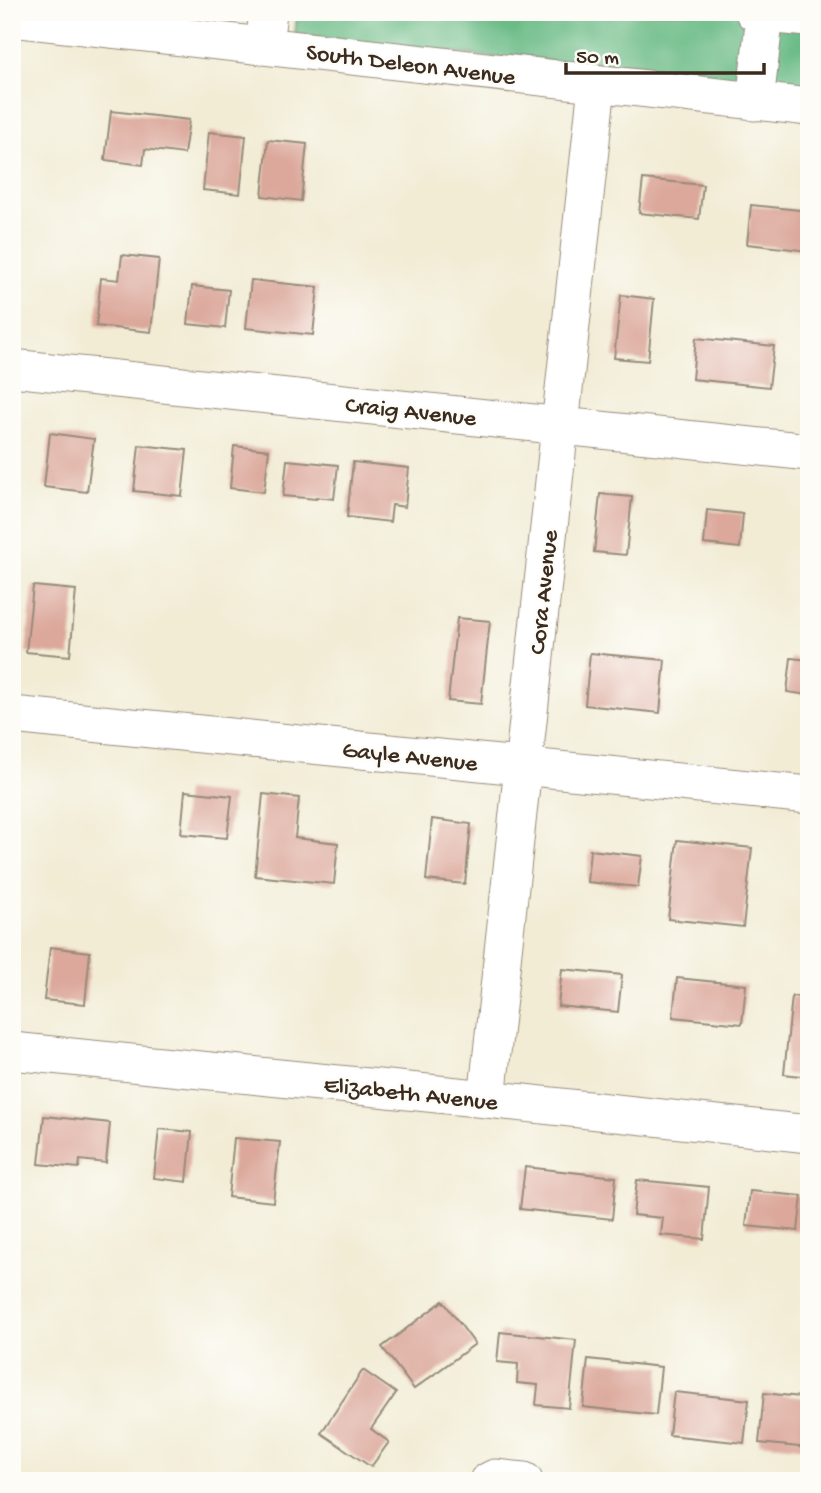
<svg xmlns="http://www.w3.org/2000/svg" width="821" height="1493" font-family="'Gochi Hand',sans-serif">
<rect width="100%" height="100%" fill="#fdfcf7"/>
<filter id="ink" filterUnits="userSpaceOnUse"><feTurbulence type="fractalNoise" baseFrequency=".0143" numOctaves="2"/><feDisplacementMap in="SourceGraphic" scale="14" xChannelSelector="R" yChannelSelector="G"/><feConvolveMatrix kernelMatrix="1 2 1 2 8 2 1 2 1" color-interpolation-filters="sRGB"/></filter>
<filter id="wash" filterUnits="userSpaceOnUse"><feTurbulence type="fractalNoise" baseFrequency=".00686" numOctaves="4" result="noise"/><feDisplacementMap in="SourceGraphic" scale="28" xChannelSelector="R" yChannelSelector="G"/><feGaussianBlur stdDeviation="1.57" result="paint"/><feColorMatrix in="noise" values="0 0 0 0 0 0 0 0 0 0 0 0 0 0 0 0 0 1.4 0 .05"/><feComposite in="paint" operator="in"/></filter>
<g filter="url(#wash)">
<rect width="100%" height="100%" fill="#f2ecd5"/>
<path fill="#6abb86" stroke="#527252" stroke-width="2" d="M297,12H809V93L295,35Z"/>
<g id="blocks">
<path fill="#dca89b" d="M111,111L189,120L184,154L145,149L143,165L105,160Z
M209,132L246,136L240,194L203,190Z
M268,140L307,144L301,201L262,196Z
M643,179L703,185L699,219L639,213Z
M751,205L809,211V251L747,244Z
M122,255L159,259L151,332L96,326L101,278L119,280Z
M251,280L318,287L313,335L246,328Z
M192,286L229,290L225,328L188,324Z
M621,295L654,299L648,361L614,358Z
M696,338L774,346L769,387L692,379Z
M50,433L94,439L87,492L44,487Z
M139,445L187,450L182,496L134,491Z
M234,446L269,450L264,492L230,488Z
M287,460L338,465L334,499L316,497V499L283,496Z
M353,462L409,468L405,507L392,505L390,522L347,517Z
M600,494L632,497L626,555L594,552Z
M707,510L743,514L740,548L704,544Z
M33,586L76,590L70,656L26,652Z
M457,618L490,621L481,704L448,701Z
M590,653L665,660L660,713L585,705Z
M791,658L809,660V695L787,692Z
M185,791L232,796L227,838L181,834Z
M263,794L299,798L295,838L338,843L334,884L255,876Z
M432,819L471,824L465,884L426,880Z
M677,840L752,848L743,927L668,919Z
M590,850L642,856L638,887L587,882Z
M50,947L90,952L85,1004L44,1000Z
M562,969L622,975L618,1012L558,1006Z
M677,978L746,985L742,1024L673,1017Z
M792,996L809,998V1077L784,1074Z
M44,1116L110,1123L106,1163L80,1160L79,1168L39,1164Z
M159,1129L192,1132L187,1182L154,1178Z
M234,1138L280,1142L273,1202L228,1197Z
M525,1167L616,1177L612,1219L520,1209Z
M637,1180L709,1187L704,1239L661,1235L663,1218L633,1215Z
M750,1191L802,1196L798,1231L746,1226Z
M443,1301L475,1344L414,1389L382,1347Z
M500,1332L576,1340L569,1408L536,1405L538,1385L517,1383L518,1364L497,1362Z
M588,1359L661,1367L656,1415L583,1407Z
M363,1370L396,1393L371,1429L389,1442L371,1467L321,1433Z
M674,1392L749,1400L744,1443L669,1435Z
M764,1393L809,1398V1448L759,1443Z"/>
</g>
</g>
<g filter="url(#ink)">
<use href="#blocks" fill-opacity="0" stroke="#968b7a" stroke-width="2"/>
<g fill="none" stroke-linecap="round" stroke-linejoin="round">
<defs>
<path id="minor" d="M754,12L765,14L755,102
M765,14L809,18
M12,18C278,46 543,79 809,107
M264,45L268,12
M12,368L809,452
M12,715L809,795
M12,1051L487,1099L809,1134
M487,1099L597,85
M489,1481L495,1478L524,1481"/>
</defs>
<use href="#minor" stroke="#968b7a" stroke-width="39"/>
<use href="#minor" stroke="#fff" stroke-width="37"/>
</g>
</g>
<g text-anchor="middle" stroke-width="5" stroke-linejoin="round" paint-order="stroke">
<g font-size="24" fill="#3b2a1e" stroke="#fdfcf7">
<text transform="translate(411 63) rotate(7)" y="8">South Deleon Avenue</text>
<text transform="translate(411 410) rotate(6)" y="8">Craig Avenue</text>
<text transform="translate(542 592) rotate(-84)" y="8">Cora Avenue</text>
<text transform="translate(410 755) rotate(6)" y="8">Gayle Avenue</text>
<text transform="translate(411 1092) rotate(6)" y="8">Elizabeth Avenue</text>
</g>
</g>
<rect width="821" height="1493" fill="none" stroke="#fdfcf7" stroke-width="42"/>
<path d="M566 63v10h198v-10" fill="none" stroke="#3b2a1e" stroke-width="3.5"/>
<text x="576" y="63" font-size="21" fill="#3b2a1e" stroke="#fdfcf7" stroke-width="5" paint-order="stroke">50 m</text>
</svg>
